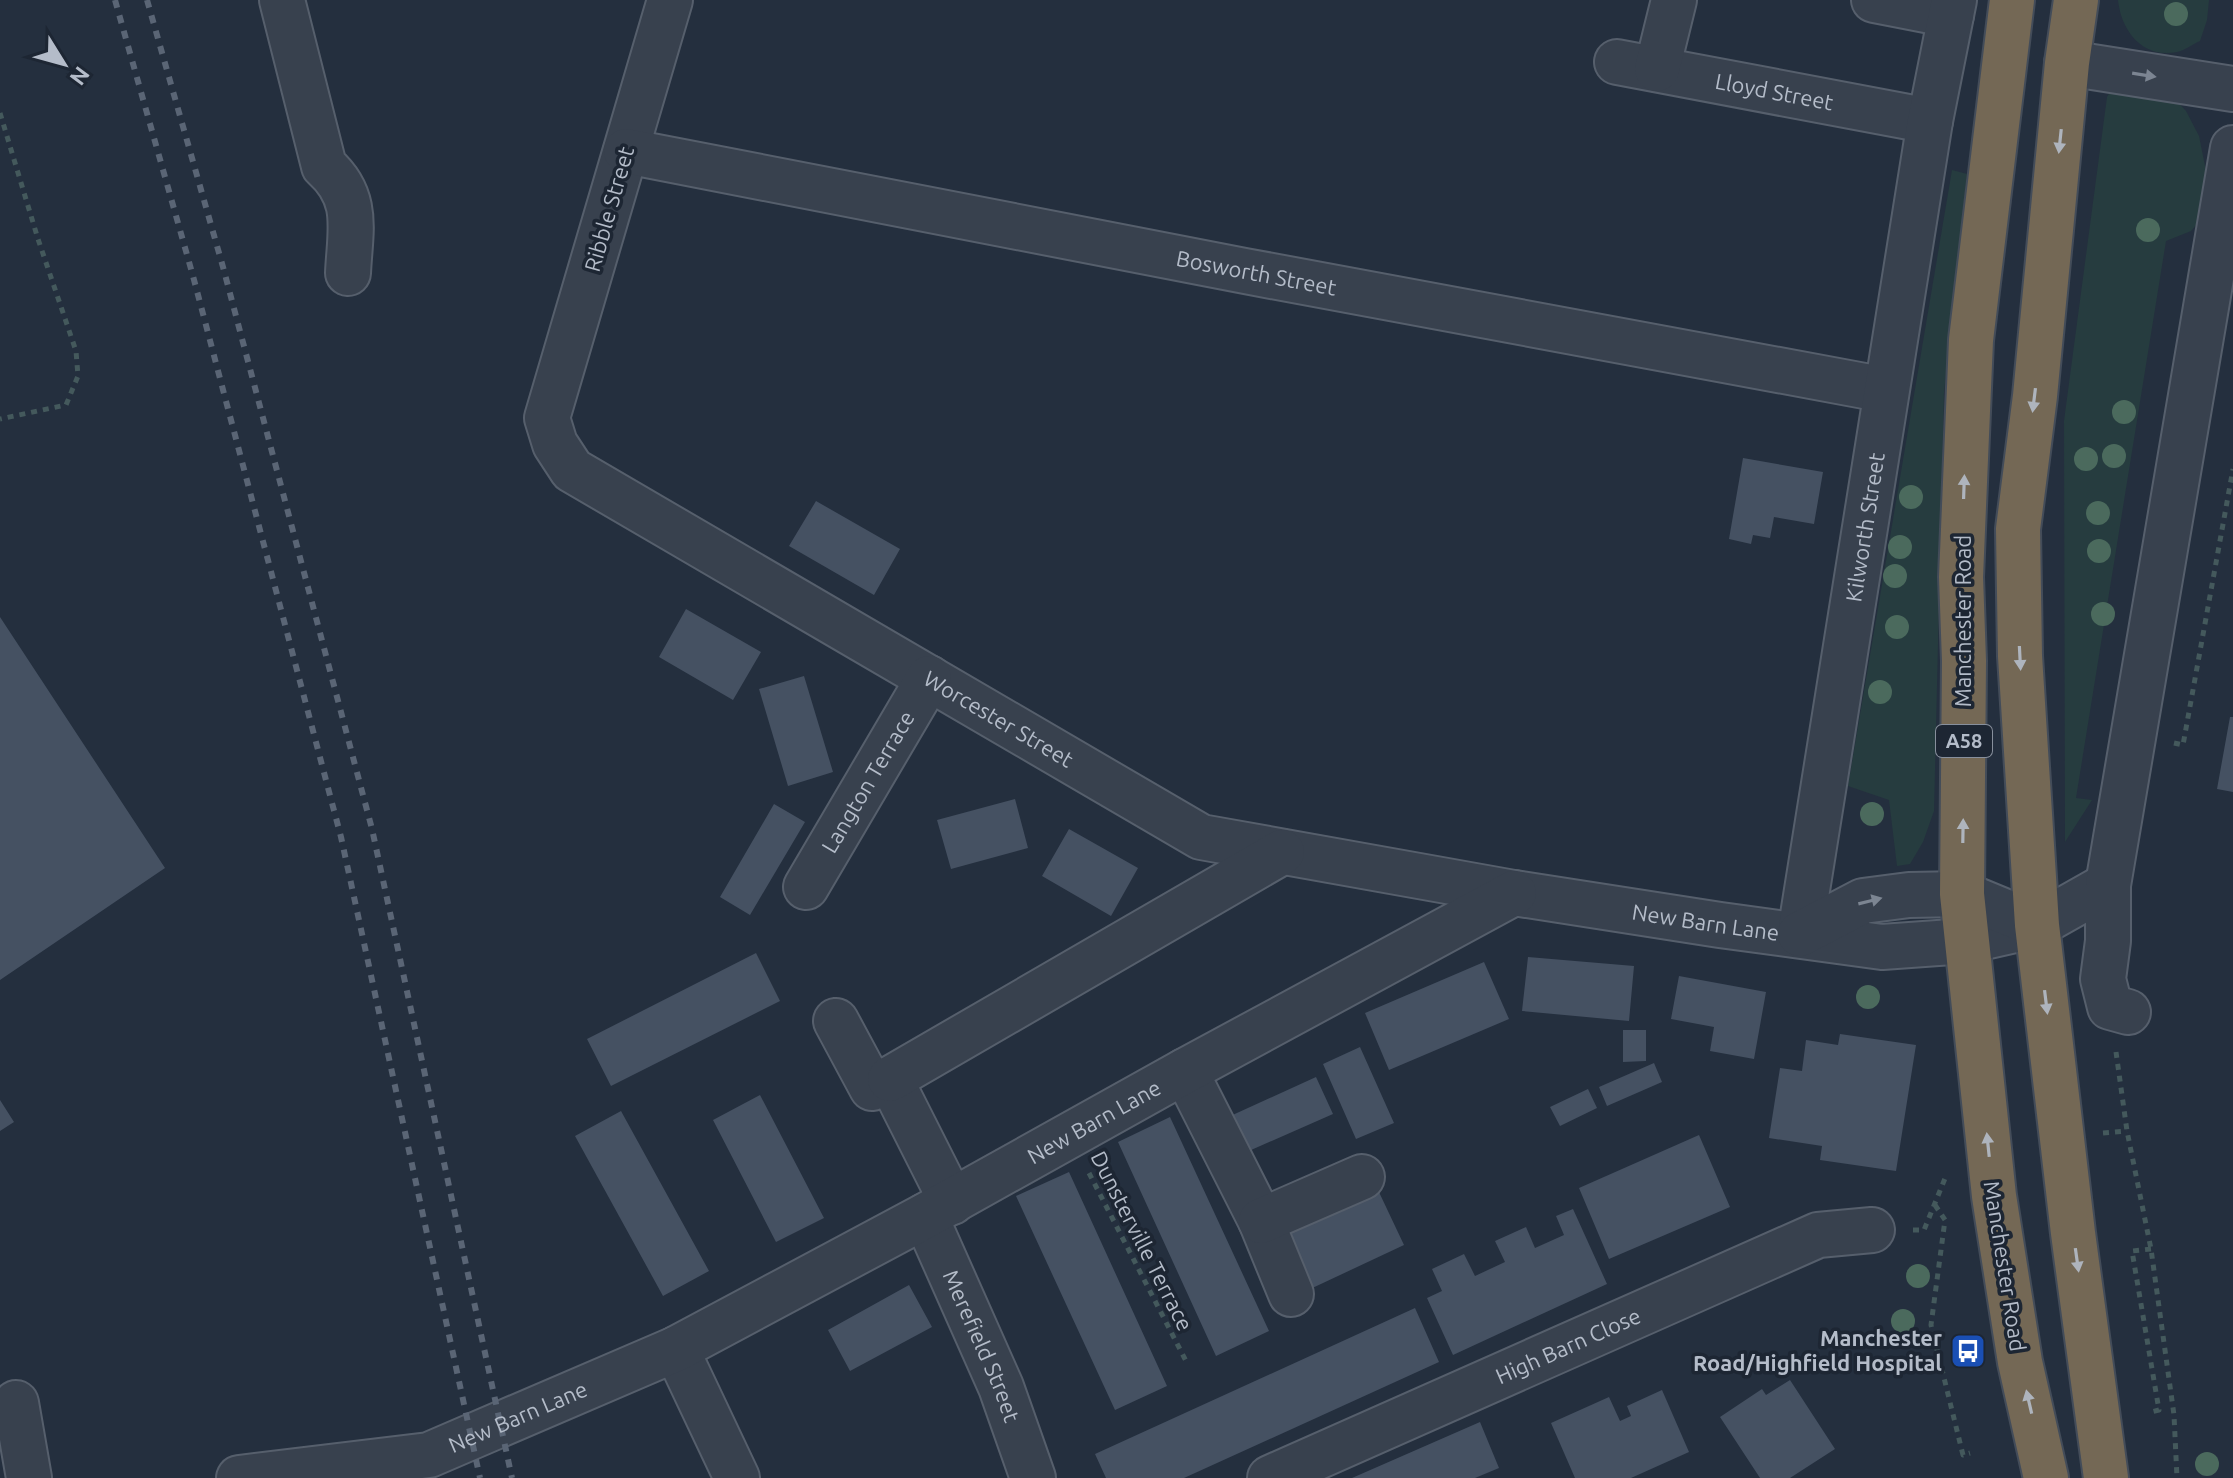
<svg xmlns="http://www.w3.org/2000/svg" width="2233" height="1478" font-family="Ubuntu,sans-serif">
<rect width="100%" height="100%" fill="#242f3e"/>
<path fill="#263c3f" d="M2118,0H2209L2207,20L2200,41C2193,44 2184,51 2177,52C2142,59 2121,30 2118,0Z
M2114,86L2172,96L2186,111L2199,136L2206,171V214L2191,231L2166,241L2076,798L2092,800L2065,842L2064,421L2107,97Z
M1952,170L1967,174L1944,393L1934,811L1923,842L1910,864L1897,866L1889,800L1848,786Z"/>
<path fill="#455162" d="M1743,458L1823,472L1814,524L1774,517L1770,538L1753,535L1751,544L1729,539Z
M816,501L900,549L874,595L789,546Z
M686,609L761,652L733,700L659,657Z
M0,617L165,868L0,980Z
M804,676L833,772L788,786L759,689Z
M2230,717H2233V792L2217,789Z
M1015,799L1028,848L951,869L937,820Z
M774,804L805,822L750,915L720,897Z
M1069,829L1138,868L1111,916L1042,876Z
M756,953L780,1001L611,1086L587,1039Z
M1528,957L1634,966L1629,1021L1522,1011Z
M1484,962L1509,1019L1389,1070L1365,1013Z
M1679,976L1766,992L1754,1059L1710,1051L1714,1027L1671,1019Z
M1623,1030H1646V1061L1623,1062Z
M1840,1034L1916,1045L1896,1171L1820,1160L1822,1146L1769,1138L1780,1068L1802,1071L1806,1040L1838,1045Z
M1360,1047L1394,1123L1356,1139L1323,1064Z
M1654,1063L1662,1082L1607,1106L1599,1087Z
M1316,1077L1333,1114L1242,1154L1226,1118Z
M1588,1089L1597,1108L1560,1126L1550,1107Z
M760,1095L824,1218L776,1242L713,1120Z
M0,1100L14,1122L0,1131Z
M621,1111L709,1271L663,1296L575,1136Z
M1170,1117L1269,1331L1216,1356L1118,1142Z
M1699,1135L1730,1207L1609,1259L1579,1188Z
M1069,1172L1167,1386L1115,1410L1016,1196Z
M1378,1190L1404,1245L1306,1291L1280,1236Z
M1573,1209L1607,1284L1453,1355L1427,1298L1442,1291L1432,1269L1464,1254L1475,1276L1505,1262L1495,1241L1526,1227L1535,1248L1564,1235L1556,1216Z
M909,1285L932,1327L850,1371L828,1330Z
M1415,1308L1439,1362L1184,1478H1106L1095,1454Z
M1790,1380L1835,1449L1790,1478H1760L1720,1417L1762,1389L1766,1395Z
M1662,1390L1689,1452L1631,1478H1575L1551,1423L1609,1397L1620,1421L1631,1416L1627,1406Z
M1480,1422L1499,1468L1475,1478H1352Z"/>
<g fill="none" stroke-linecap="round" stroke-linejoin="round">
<defs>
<g id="minor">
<path d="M282,0L324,166C360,198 350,230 348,273"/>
<path id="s1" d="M670,0L547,418L555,444L572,470L1201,837L1514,893L1720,925L1882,947L1966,941L2037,925L2108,885"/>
<path d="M1874,0L1951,15"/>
<path id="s2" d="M1617,62L1930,121"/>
<path d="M2067,63L2233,89"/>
<path d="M1657,69L1674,0"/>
<path id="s3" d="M626,151L1245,271L1886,390"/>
<path id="s4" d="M806,887L929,678"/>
<path id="s5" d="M1800,934L1930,121L1954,0"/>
<path d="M1800,934L1863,901L1909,895L1962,894L2037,925"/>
<path d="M2128,1012L2110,1007L2103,979L2108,941V885L2233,148"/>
<path d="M836,1021L872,1088L890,1079L952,1202"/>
<path d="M1185,1071L1261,1221L1291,1294"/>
<path d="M890,1079L1282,852"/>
<path id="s6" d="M925,1216L1001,1387L1033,1478"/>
<path d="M1261,1221L1362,1177"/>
<path d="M676,1349L737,1478"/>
<path d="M16,1403L29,1478"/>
<path id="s7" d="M239,1478L429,1455L676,1349L925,1216L1185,1071L1514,893"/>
<path id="s8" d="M1270,1478L1818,1235L1872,1230"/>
</g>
<path id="highway" d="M2012,0L1971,340L1961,577L1964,661L1962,894L1994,1196L2020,1362L2046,1478
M2076,0L2067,63L2035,396L2018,529L2020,656L2037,925L2073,1233L2106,1478"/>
</defs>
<use href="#minor" stroke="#565f6c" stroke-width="48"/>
<use href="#highway" stroke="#434c59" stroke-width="48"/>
<path stroke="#44595c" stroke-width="5" stroke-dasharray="6 6" stroke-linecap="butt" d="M0,113L38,239L76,351L78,376L66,405L0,419
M2174,743L2183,745L2233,469
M2116,1052L2127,1131L2151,1249L2174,1415L2177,1478
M2103,1133L2127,1131
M1089,1173L1186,1361
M1935,1205L1945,1220L1931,1325L1963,1455L1970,1453
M1913,1230H1924L1946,1176
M2151,1249L2132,1251L2159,1410L2151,1412"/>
<use href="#minor" stroke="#38414e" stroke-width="44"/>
<use href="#highway" stroke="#746855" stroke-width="44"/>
<path stroke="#5a6575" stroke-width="6" stroke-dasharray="8 8" stroke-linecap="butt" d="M115,0L193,276L341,837L480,1478
M147,0L223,267L372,829L512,1478"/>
</g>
<g fill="#4b6a5d">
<circle cx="2176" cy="14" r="12"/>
<circle cx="2148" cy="230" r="12"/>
<circle cx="2124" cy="412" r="12"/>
<circle cx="2114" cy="456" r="12"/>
<circle cx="2086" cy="459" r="12"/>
<circle cx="1911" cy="497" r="12"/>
<circle cx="2098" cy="513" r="12"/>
<circle cx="1900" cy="547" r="12"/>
<circle cx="2099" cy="551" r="12"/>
<circle cx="1895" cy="576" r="12"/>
<circle cx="2103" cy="614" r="12"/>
<circle cx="1897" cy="627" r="12"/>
<circle cx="1880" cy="692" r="12"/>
<circle cx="1872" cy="814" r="12"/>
<circle cx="1868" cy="997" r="12"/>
<circle cx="1918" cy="1276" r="12"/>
<circle cx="1903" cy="1321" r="12"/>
<circle cx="2207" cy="1464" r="12"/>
</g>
<defs><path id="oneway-solid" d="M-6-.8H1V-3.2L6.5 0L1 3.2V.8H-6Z" transform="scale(2)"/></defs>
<g fill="#7c8592">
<use href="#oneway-solid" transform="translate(2144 75) rotate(9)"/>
<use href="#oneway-solid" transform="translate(1870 901) rotate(-14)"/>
</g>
<g fill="#aeb4bd">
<use href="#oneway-solid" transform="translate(2060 141) rotate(96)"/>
<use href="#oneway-solid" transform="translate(2034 400) rotate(97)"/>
<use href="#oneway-solid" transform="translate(1964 487) rotate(-88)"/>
<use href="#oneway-solid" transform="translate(2020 658) rotate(87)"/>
<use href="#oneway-solid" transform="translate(1963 831) rotate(-89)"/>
<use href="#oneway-solid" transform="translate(2046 1002) rotate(83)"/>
<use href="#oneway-solid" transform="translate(1988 1145) rotate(-96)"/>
<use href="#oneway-solid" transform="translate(2077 1260) rotate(82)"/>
<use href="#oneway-solid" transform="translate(2029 1402) rotate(-103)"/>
</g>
<defs>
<symbol id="bus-square" viewBox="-11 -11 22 22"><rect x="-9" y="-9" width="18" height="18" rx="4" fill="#1a4fb4" stroke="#1d2633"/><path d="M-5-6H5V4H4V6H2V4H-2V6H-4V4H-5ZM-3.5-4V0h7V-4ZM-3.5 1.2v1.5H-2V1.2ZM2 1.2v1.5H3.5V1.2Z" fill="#fff"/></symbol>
</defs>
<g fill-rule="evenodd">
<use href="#bus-square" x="1948" y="1331" width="40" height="40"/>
</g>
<g text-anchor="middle" stroke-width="7" stroke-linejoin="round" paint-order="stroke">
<rect fill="#1d2633" stroke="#878f9c" stroke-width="2" x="1936" y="725" width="56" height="32" rx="6"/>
<g font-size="20" font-weight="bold" fill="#b4bcc9">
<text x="1964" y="748">A58</text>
</g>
<g font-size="22" fill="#b4bcc9" stroke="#1d2633">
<text dy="8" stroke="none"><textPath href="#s2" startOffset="160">Lloyd Street</textPath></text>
<text transform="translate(609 209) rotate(-74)" y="8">Ribble Street</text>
<text dy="8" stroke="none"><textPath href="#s3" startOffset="642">Bosworth Street</textPath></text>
<text dy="8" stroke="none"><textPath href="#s5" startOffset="412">Kilworth Street</textPath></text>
<text transform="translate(1963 621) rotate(-90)" y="8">Manchester Road</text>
<text dy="8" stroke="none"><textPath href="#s1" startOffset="988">Worcester Street</textPath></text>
<text dy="8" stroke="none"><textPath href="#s4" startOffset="122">Langton Terrace</textPath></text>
<text dy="8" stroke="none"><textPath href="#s1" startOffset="1734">New Barn Lane</textPath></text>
<text dy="8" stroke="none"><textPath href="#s7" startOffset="936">New Barn Lane</textPath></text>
<text transform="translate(1142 1241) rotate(63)" y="8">Dunsterville Terrace</text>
<text transform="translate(2005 1266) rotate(81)" y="8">Manchester Road</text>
<text dy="8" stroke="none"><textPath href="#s8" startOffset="326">High Barn Close</textPath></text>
<text dy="8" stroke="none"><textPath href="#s6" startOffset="142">Merefield Street</textPath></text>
<text dy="8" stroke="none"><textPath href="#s7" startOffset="288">New Barn Lane</textPath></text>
</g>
<g font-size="22" font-weight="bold" fill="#b4bcc9" stroke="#1d2633" text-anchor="end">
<text x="1942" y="1346">Manchester<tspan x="1942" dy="25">Road/Highfield Hospital</tspan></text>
</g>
</g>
<g transform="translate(64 64) rotate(127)" stroke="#1d2633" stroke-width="6" paint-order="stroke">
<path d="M0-6L14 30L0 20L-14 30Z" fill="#b4bcc9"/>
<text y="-12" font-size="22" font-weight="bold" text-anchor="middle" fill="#b4bcc9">N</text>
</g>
</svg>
